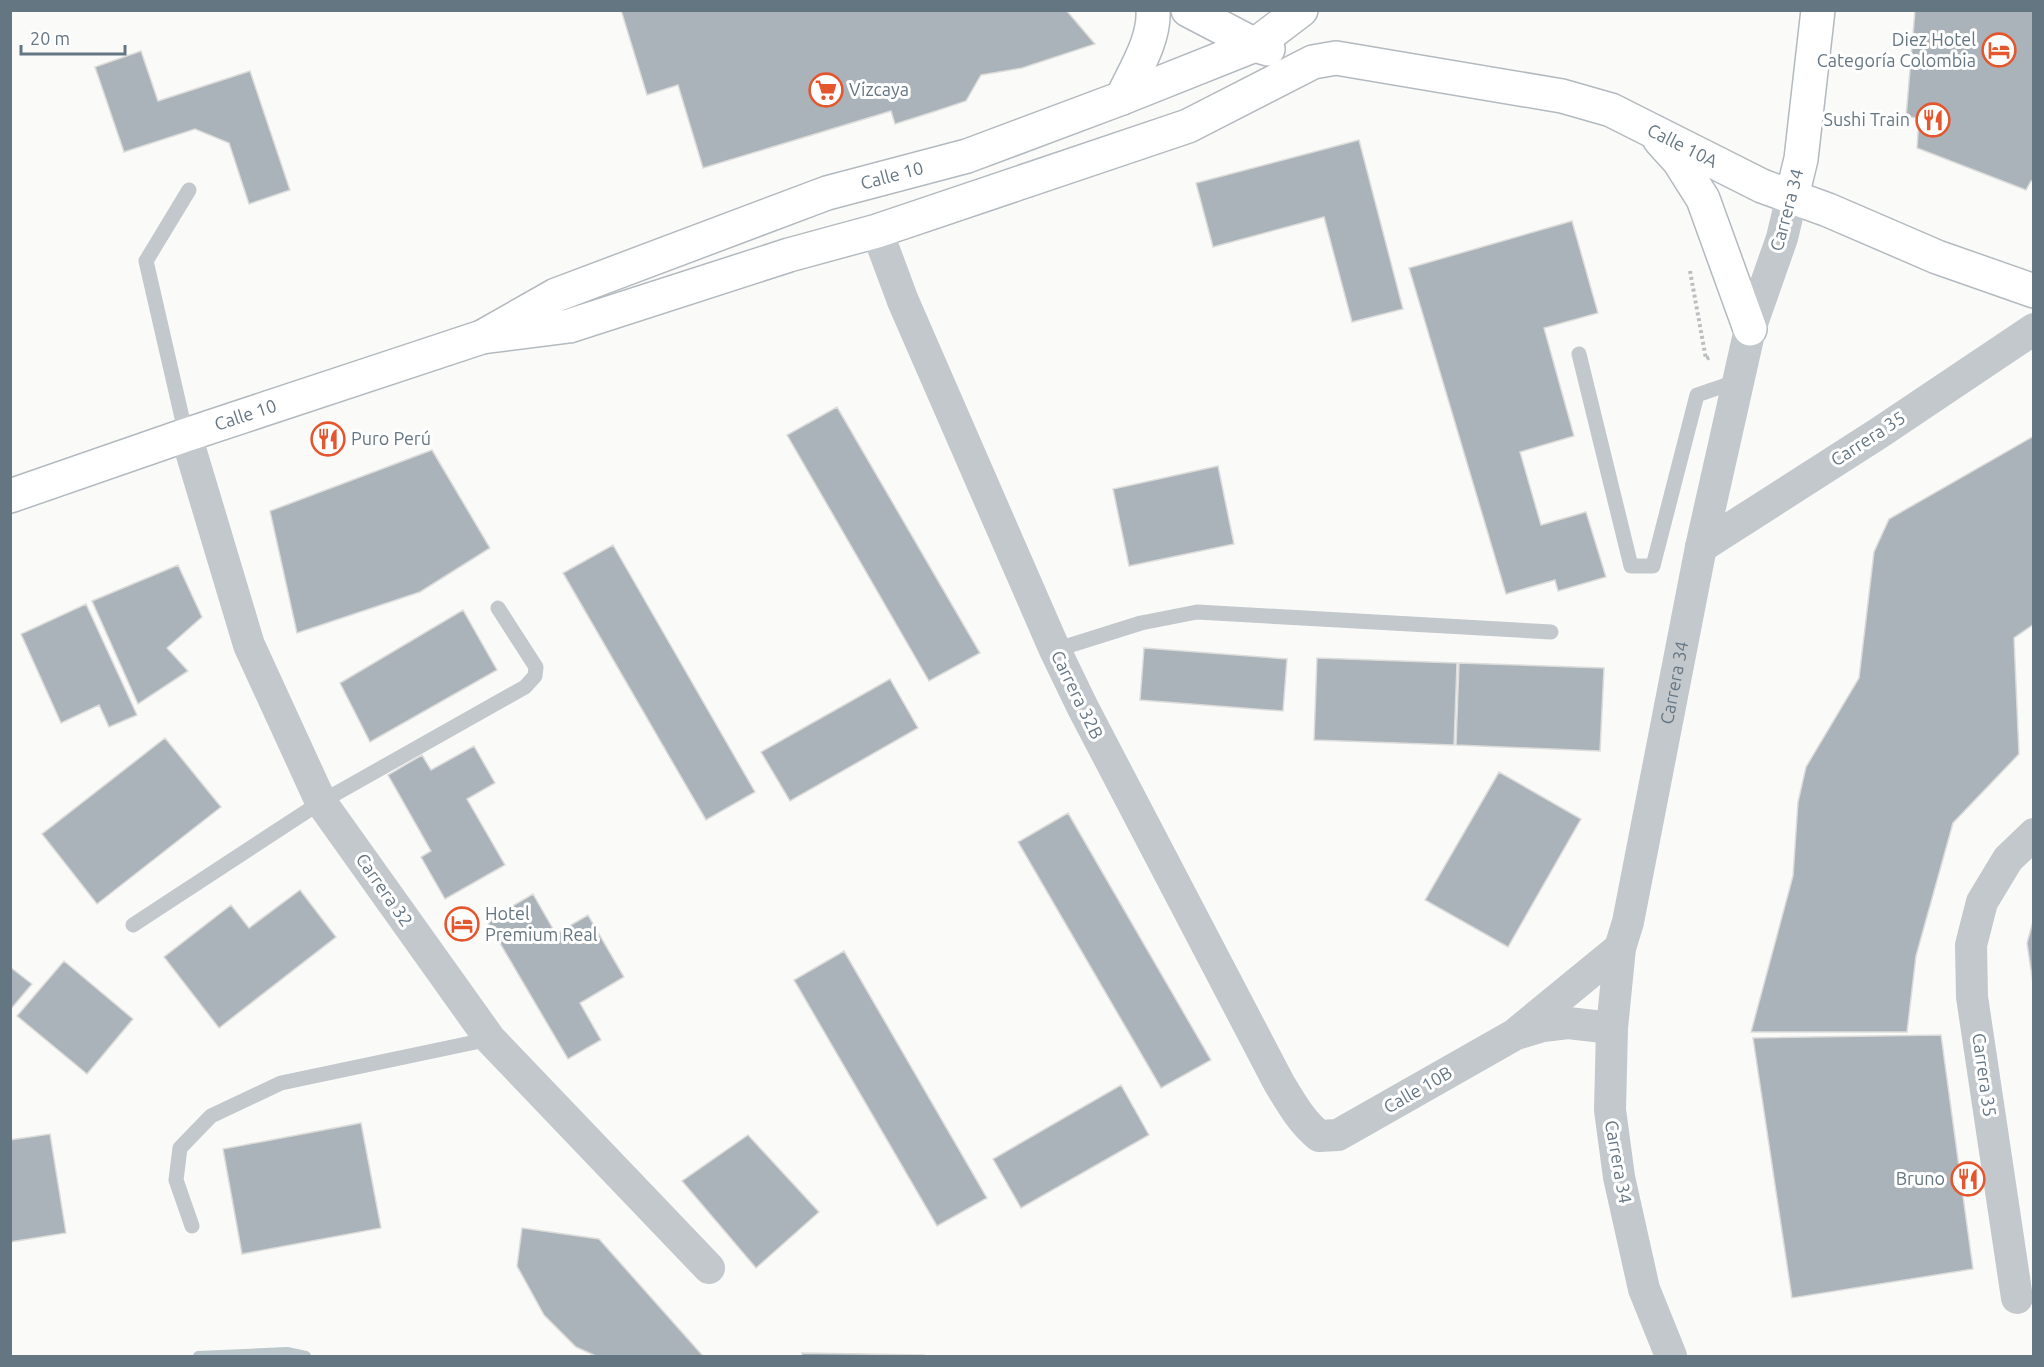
<svg xmlns="http://www.w3.org/2000/svg" width="2044" height="1367" font-family="Ubuntu,sans-serif">
<rect width="100%" height="100%" fill="#fafaf8"/>
<g fill="none" stroke-linecap="round" stroke-linejoin="round">
<path stroke="#bbc7cb" stroke-width="10" d="M198,1356L287,1352L306,1356"/>
</g>
<path fill="#aab3b9" stroke="#dcdcda" stroke-width="1.5" d="M621,10H1066L1095,44L1022,68L981,75L966,101L936,111L895,124L891,111L703,168L678,85L647,95Z
M1915,10H2034V182L2031,181L2026,190L1917,148L1919,118L1906,117Z
M141,51L158,101L250,71L290,190L249,204L229,143L195,129L124,152L95,67Z
M1359,140L1403,309L1352,322L1324,217L1213,247L1196,183Z
M1572,221L1598,313L1544,328L1574,436L1520,452L1541,525L1586,512L1606,577L1558,591L1555,580L1506,594L1409,268Z
M837,407L980,653L929,681L787,435Z
M2034,436V624L2014,638L2019,754L1953,823L1916,956L1907,1032H1751L1793,876L1798,802L1806,767L1859,678L1874,552L1889,519Z
M432,450L490,548L420,592L297,633L270,511Z
M1218,466L1234,544L1129,566L1113,489Z
M613,545L755,792L706,820L563,573Z
M178,565L202,617L167,648L188,671L138,704L92,601Z
M86,604L137,715L109,727L99,705L61,723L21,634Z
M463,610L497,670L370,742L340,683Z
M1144,648L1287,659L1283,711L1140,700Z
M1317,658L1457,663L1454,745L1314,740Z
M1459,663L1604,668L1600,751L1456,745Z
M890,679L918,728L790,801L761,752Z
M165,738L221,807L97,904L42,834Z
M474,746L495,783L467,799L505,865L445,899L421,857L431,851L388,775L422,755L431,770Z
M1499,772L1581,819L1508,947L1425,900Z
M1068,813L1211,1060L1161,1088L1018,842Z
M300,890L336,937L219,1028L164,957L231,905L249,928Z
M533,894L556,934L588,915L624,977L580,1003L601,1040L568,1059L487,921Z
M2034,918V990L2027,943Z
M844,951L987,1198L937,1226L794,980Z
M64,961L133,1019L87,1074L17,1016Z
M10,967L32,984L10,1010Z
M1941,1035L1973,1269L1792,1298L1753,1038Z
M1121,1085L1149,1135L1021,1208L993,1159Z
M361,1123L381,1228L242,1254L223,1149Z
M50,1134L66,1233L10,1242V1140Z
M748,1135L819,1212L756,1268L682,1181Z
M522,1228L599,1239L703,1356H596L576,1347L544,1315L517,1266Z
M802,1353L924,1355V1356H802Z"/>
<g fill="none" stroke-linecap="round" stroke-linejoin="round">
<defs>
<g id="secondary">
<path d="M1188,10L1255,45L1268,49"/>
<path d="M1122,98C1134,72 1155,40 1153,10"/>
<path d="M1660,140L1679,161L1703,199L1750,329"/>
<path d="M1792,196L1801,159L1818,10"/>
<path id="s2" d="M482,337L569,326L789,255L877,231L1188,126L1313,62L1336,58L1562,96L1611,110L1762,186L1828,210L1937,257L2034,291"/>
<path id="s3" d="M10,496L186,435L482,337L556,295L827,193L967,156L1122,98L1255,45L1301,10"/>
</g>
</defs>
<use href="#secondary" stroke="#b3babf" stroke-width="36"/>
<path stroke="#bbbfc2" stroke-width="4" stroke-dasharray="3 3" stroke-linecap="butt" d="M1690,271L1706,359L1710,357"/>
<path stroke="#c3c8cc" stroke-width="15" d="M1579,354L1631,566H1653L1697,395L1738,381
M186,435L146,261L189,190
M1055,650L1141,623L1197,612L1551,632
M133,925L321,802L525,687L535,676L536,667L498,608
M192,1226L176,1180L180,1148L211,1116L281,1083L490,1039"/>
<g stroke="#c3c8cc" stroke-width="32">
<path d="M877,231L903,301L1055,650L1083,708L1279,1083C1291,1103 1301,1121 1319,1136L1338,1135L1514,1035L1620,948"/>
<path d="M186,435L249,645L321,802L490,1039L709,1268"/>
<path d="M1701,547L1879,433L2034,329"/>
<path d="M1520,1033L1543,1026L1568,1023L1612,1028"/>
<path d="M2017,1298L1972,997L1971,945L1982,902L2008,859L2034,834"/>
<path id="s1" d="M1671,1356L1644,1289L1619,1177L1610,1110L1612,1028L1620,948L1628,922L1701,547L1750,329L1782,238L1792,196"/>
</g>
<use href="#secondary" stroke="#fff" stroke-width="33"/>
</g>
<defs>
<symbol id="hotel-ring" viewBox="-11 -11 22 22"><circle r="9.5" fill="#fff" stroke="#e4572e" stroke-width="1.5"/><path d="M-6-4.5h1.5V1H6V5H4.5V3h-9V5H-6ZM-4 0a1.8 1.8 0 1 1 3.6 0ZM.5 0V-2.5h3Q6-2.5 6 0Z" fill="#e4572e"/></symbol>
<symbol id="supermarket-ring" viewBox="-11 -11 22 22"><circle r="9.5" fill="#fff" stroke="#e4572e" stroke-width="1.5"/><path d="M-6-5.5h2.5l.6 2H6L4.5 2H-2.5L-4.4-4H-6ZM-1.5 3.2a1.3 1.3 0 1 0 .1 0ZM3 3.2a1.3 1.3 0 1 0 .1 0Z" fill="#e4572e"/></symbol>
<symbol id="restaurant-ring" viewBox="-11 -11 22 22"><circle r="9.5" fill="#fff" stroke="#e4572e" stroke-width="1.5"/><path d="M-5-6h1v4h1v-4h1v4h1v-4h1v5L-1.5 .5V6h-2V.5L-5-1ZM5-6V6H3V1.5H1.5Q1.5-4 5-6Z" fill="#e4572e"/></symbol>
</defs>
<g fill-rule="evenodd">
<use href="#hotel-ring" x="1980" y="31" width="38" height="38"/>
<use href="#supermarket-ring" x="807" y="71" width="38" height="38"/>
<use href="#restaurant-ring" x="1914" y="101" width="38" height="38"/>
<use href="#restaurant-ring" x="309" y="420" width="38" height="38"/>
<use href="#hotel-ring" x="443" y="905" width="38" height="38"/>
<use href="#restaurant-ring" x="1949" y="1160" width="38" height="38"/>
</g>
<g text-anchor="middle" stroke-width="6" stroke-linejoin="round" paint-order="stroke">
<g font-size="18" fill="#657683" stroke="#fff" text-anchor="end">
<text x="1976" y="46">Diez Hotel<tspan x="1976" dy="21">Categoría Colombia</tspan></text>
<text x="849" y="96" text-anchor="start">Vizcaya</text>
<text x="1910" y="126">Sushi Train</text>
<text x="351" y="445" text-anchor="start">Puro Perú</text>
<text x="485" y="920" text-anchor="start">Hotel<tspan x="485" dy="21">Premium Real</tspan></text>
<text x="1945" y="1185">Bruno</text>
</g>
<g font-size="18" fill="#657683" stroke="#fff">
<text dy="6" stroke="none"><textPath href="#s2" startOffset="1262">Calle 10A</textPath></text>
<text dy="6" stroke="none"><textPath href="#s3" startOffset="940">Calle 10</textPath></text>
<text transform="translate(1787 210) rotate(-75)" y="6">Carrera 34</text>
<text dy="6" stroke="none"><textPath href="#s3" startOffset="249">Calle 10</textPath></text>
<text transform="translate(1868 439) rotate(-33)" y="6">Carrera 35</text>
<text dy="6" stroke="none"><textPath href="#s1" startOffset="688">Carrera 34</textPath></text>
<text transform="translate(1077 695) rotate(64)" y="6">Carrera 32B</text>
<text transform="translate(384 890) rotate(55)" y="6">Carrera 32</text>
<text transform="translate(1984 1075) rotate(82)" y="6">Carrera 35</text>
<text transform="translate(1418 1090) rotate(-30)" y="6">Calle 10B</text>
<text transform="translate(1618 1162) rotate(80)" y="6">Carrera 34</text>
</g>
</g>
<rect width="2044" height="1367" fill="none" stroke="#657683" stroke-width="24"/>
<path d="M21 45v9h104v-9" fill="none" stroke="#657683" stroke-width="3"/>
<text x="30" y="45" font-size="18" fill="#657683" stroke="#ffffff" stroke-width="4.5" paint-order="stroke">20 m</text>
</svg>
